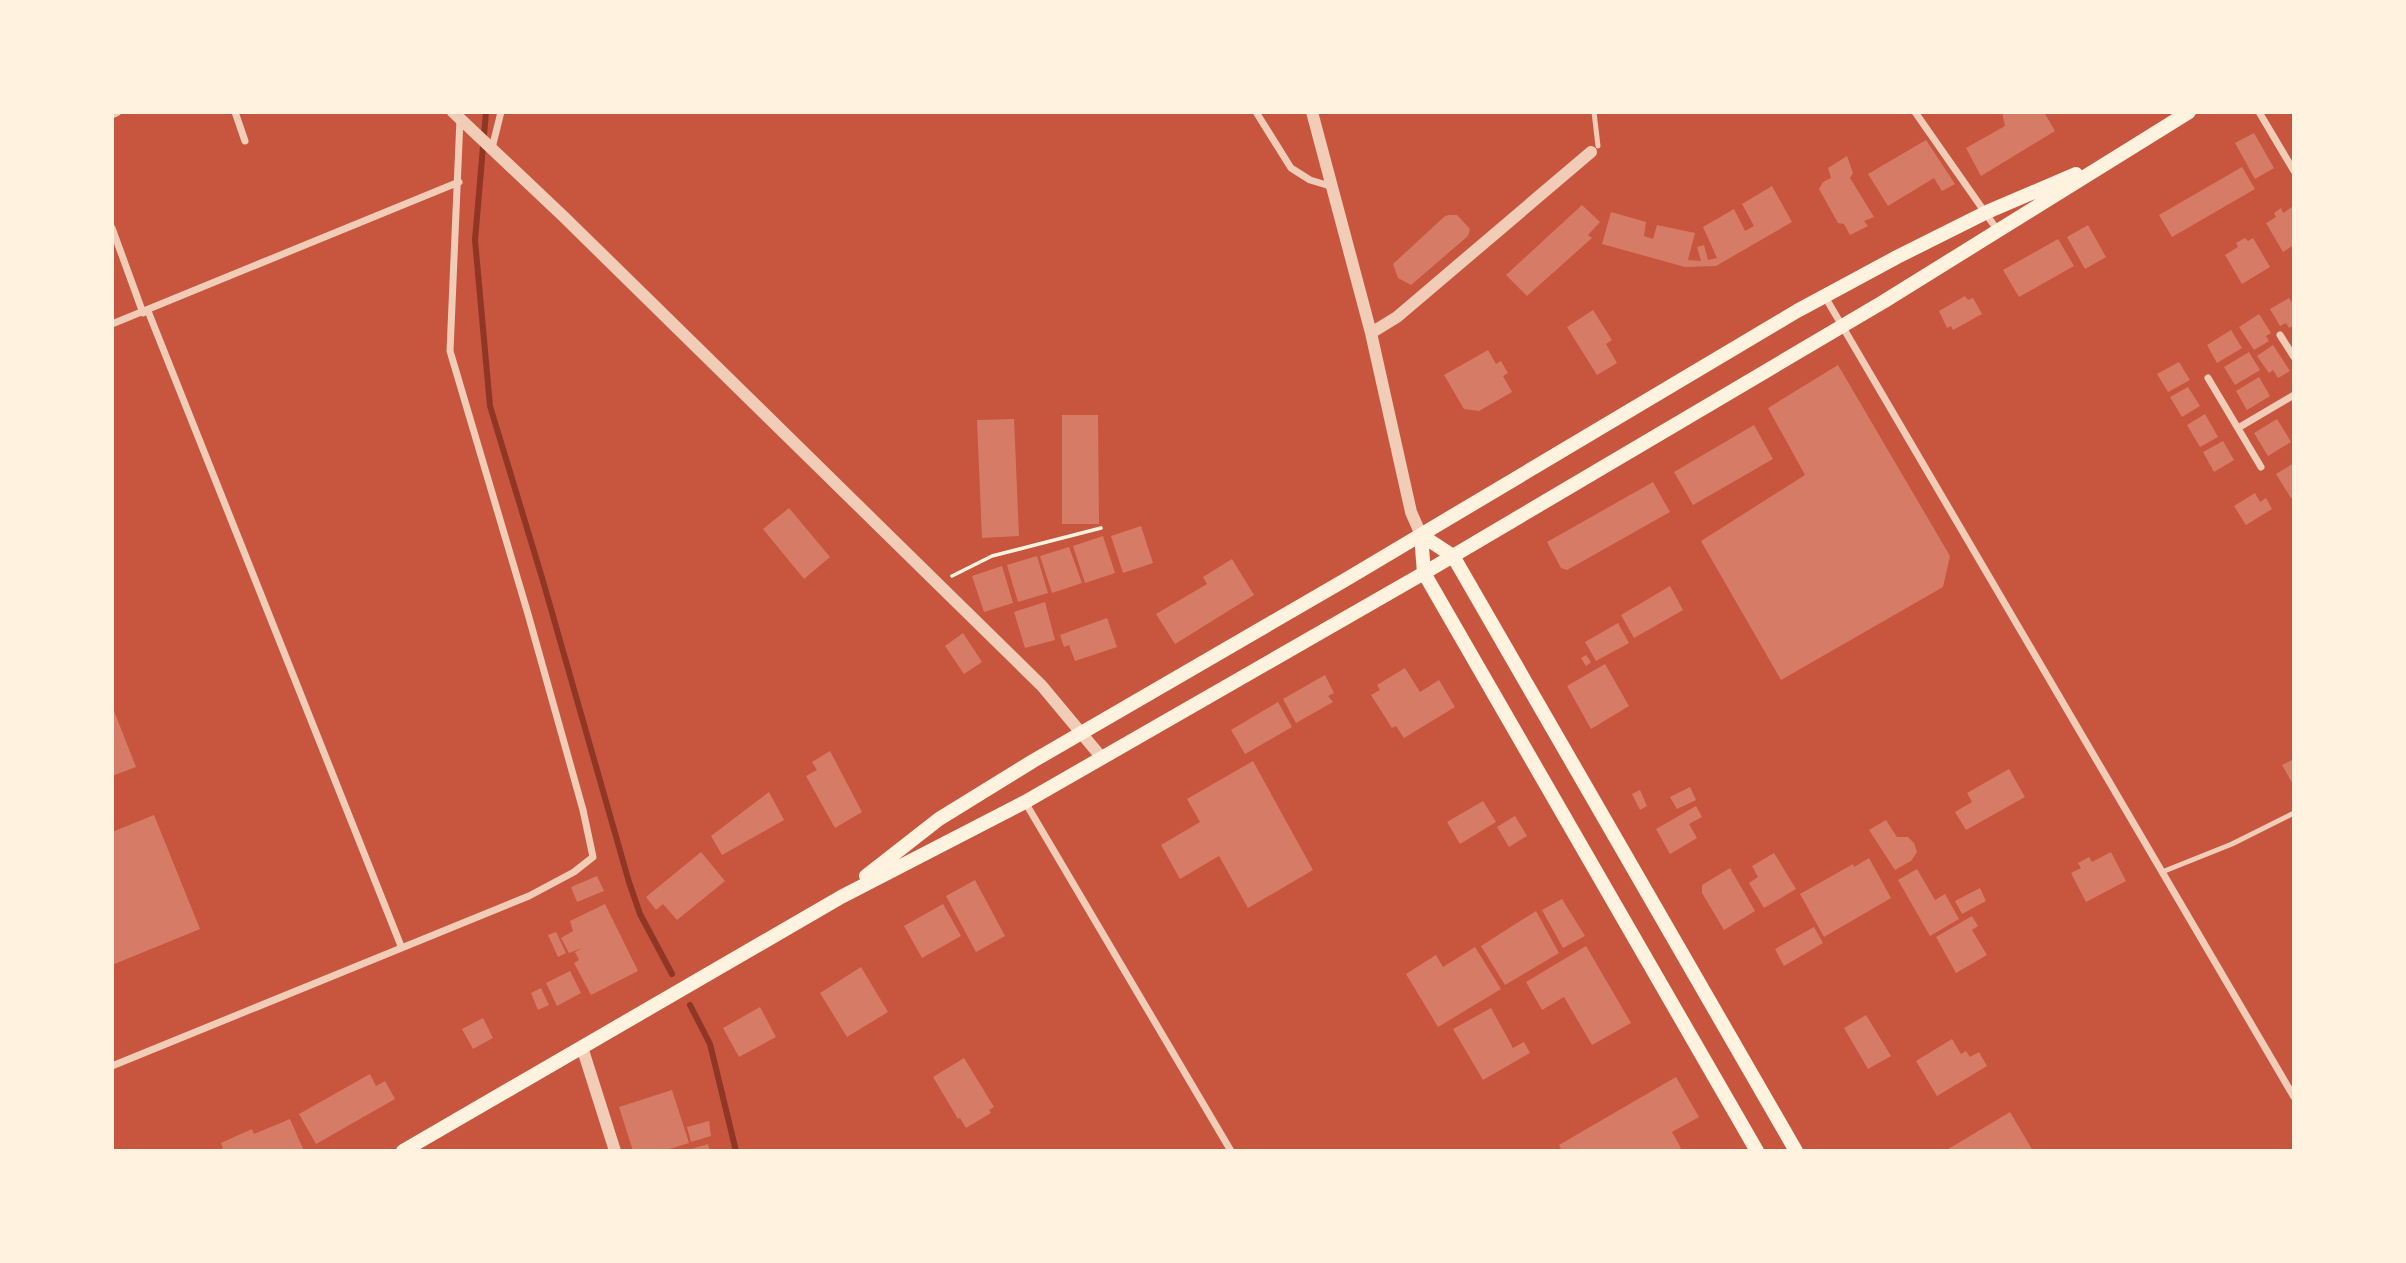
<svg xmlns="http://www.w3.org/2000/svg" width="2406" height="1263" font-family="Figtree,sans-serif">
<rect width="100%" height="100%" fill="#c8553d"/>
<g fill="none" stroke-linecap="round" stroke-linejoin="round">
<path stroke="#8f3625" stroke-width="6" d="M486,112L475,240L490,406L543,581L629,882L640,914L672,974
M690,1005L710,1044L736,1151"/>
</g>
<path fill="#d67c66" d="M2002,112H2044L2055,131L1981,176L1966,148L2005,126Z
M2254,133L2274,168L2255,179L2235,143Z
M1926,140L1955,184L1942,191L1934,178L1888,206L1868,174Z
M1847,156L1853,173L1850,178L1874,217L1864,221L1868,226L1850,235L1844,224L1838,223L1819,189L1823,182L1831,178L1828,168Z
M2242,167L2255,189L2172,237L2159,215Z
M1772,186L1792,222L1716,266L1685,267L1602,244L1611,212L1646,222L1644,236L1653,239L1657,225L1695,233L1688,260L1701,261L1697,247L1704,245L1708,260L1717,258L1703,227L1734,209L1745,231L1754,226L1742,204Z
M1582,205L1600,222L1588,235L1592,238L1527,296L1506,275Z
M2292,207L2294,211V245L2283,252L2266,223L2276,217L2274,213L2281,208L2283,213Z
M1449,215H1457L1470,229L1468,236L1411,285L1398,278L1393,264L1445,216Z
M2088,225L2106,257L2085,269L2067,237Z
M2245,238L2248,241L2253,238L2270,267L2242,284L2225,255L2238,247L2236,243Z
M2058,239L2074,266L2019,297L2003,270Z
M1965,296L1968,300L1973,298L1982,314L1953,330L1951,326L1947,328L1939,311Z
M2289,298L2294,306V325L2289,328L2286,323L2280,326L2270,309Z
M1593,310L1612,340L1606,344L1617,363L1597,375L1567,327Z
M2259,314L2271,333L2266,336L2269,341L2254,350L2239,327Z
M2231,330L2242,348L2217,363L2207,345Z
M2273,345L2290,371L2278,378L2273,370L2269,373L2257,356Z
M1488,350L1496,364L1501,361L1508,373L1503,376L1512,392L1479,411L1464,409L1444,375Z
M2249,352L2260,370L2235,385L2224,367Z
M2179,362L2190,380L2168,392L2157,374Z
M1838,365L1950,556L1943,587L1781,680L1701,541L1805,475L1768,408Z
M2259,377L2270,396L2247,410L2236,391Z
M2188,387L2200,406L2182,417L2170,397Z
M2205,414L2218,437L2200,447L2187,425Z
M1062,415H1098L1099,524H1062Z
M1014,419L1019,536L982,538L977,420Z
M2277,419L2291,442L2268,456L2254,433Z
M1754,425L1773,459L1693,505L1674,472Z
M2223,441L2234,460L2214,472L2203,452Z
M2294,463V496L2291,498L2276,474Z
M1653,482L1670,512L1567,570L1561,568L1547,542Z
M2255,493L2260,502L2266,498L2272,509L2246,525L2234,506Z
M789,508L830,557L804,579L763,529Z
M1141,526L1153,563L1123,573L1111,536Z
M1103,536L1115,573L1085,583L1073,546Z
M1069,547L1082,583L1052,593L1040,556Z
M1037,556L1048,593L1018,602L1007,565Z
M1232,559L1254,595L1175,644L1156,614L1207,584L1203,577Z
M1002,566L1013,603L984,612L972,576Z
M1670,586L1683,610L1634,638L1621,615Z
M1045,602L1055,640L1025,648L1014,612Z
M1107,618L1117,647L1075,661L1069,645L1064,647L1060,635Z
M1618,623L1629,643L1596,661L1585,642Z
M963,633L982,662L964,674L945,646Z
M1586,655L1591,662L1586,666L1581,658Z
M1605,664L1629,706L1591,729L1567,686Z
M1405,668L1420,692L1439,680L1455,707L1404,738L1396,726L1392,728L1371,695L1380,690L1377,685Z
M1325,675L1334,693L1328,696L1333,702L1296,723L1283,699Z
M1278,702L1292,727L1245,754L1231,730Z
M112,706L136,767L112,776Z
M830,751L862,812L835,828L806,776L817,770L812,762Z
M2294,759V786L2282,765Z
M1253,761L1313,870L1248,908L1219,856L1180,879L1161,845L1200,822L1187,799Z
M2009,769L2025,797L1966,830L1955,812L1972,802L1967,793Z
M1690,787L1696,800L1677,809L1670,797Z
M1640,790L1647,806L1640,810L1632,794Z
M769,792L784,820L722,855L711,836Z
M1483,801L1496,822L1460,844L1447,822Z
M1696,806L1702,817L1689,824L1697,838L1670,854L1656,829Z
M154,815L200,929L112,965V832Z
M1515,816L1527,836L1509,847L1497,827Z
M1886,820L1897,837H1908L1914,843L1917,852L1911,861L1895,870L1869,830Z
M701,852L725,881L677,920L663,904L656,910L646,897Z
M2111,852L2126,881L2086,902L2071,873L2081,868L2078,863L2089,857L2092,862Z
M1774,853L1796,889L1764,908L1749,883L1758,877L1752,866Z
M1869,858L1891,898L1824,937L1800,894L1853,864L1854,867Z
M1730,868L1755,911L1724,930L1702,893V885Z
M1917,869L1935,900L1945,894L1959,919L1930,936L1898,880Z
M597,876L604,891L577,902L571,887Z
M975,880L1005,936L976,952L946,896Z
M1980,888L1986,901L1962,914L1955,901Z
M1562,899L1585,936L1563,948L1542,910Z
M605,904L638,971L591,995L574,963L579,960L575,952L582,948L569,953L561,938L573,931L570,921Z
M943,904L961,936L922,958L904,926Z
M1536,911L1559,953L1505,985L1481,946Z
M1972,916L1978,926L1972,930L1987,955L1956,973L1936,937Z
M1814,927L1823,943L1784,966L1775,949Z
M556,932L566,953L558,957L548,935Z
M1586,946L1631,1023L1592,1045L1564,997L1542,1010L1526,982Z
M1475,947L1501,989L1438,1027L1406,974L1436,955L1443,967Z
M861,967L888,1012L847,1037L820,993Z
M570,971L581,993L557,1006L546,983Z
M541,988L549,1005L538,1010L531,993Z
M760,1007L776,1037L739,1057L723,1028Z
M1491,1008L1513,1048L1524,1042L1530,1053L1483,1080L1453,1029Z
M1866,1015L1891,1056L1868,1069L1844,1028Z
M483,1018L493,1038L473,1049L462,1029Z
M1952,1039L1961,1054L1966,1051L1970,1057L1979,1052L1987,1066L1937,1096L1916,1061Z
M964,1058L994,1107L989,1110L991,1113L966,1128L960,1118L958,1119L933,1077Z
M370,1074L376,1086L385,1081L395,1099L316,1144L299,1114Z
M1676,1077L1699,1117L1672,1132L1681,1148L1676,1151H1562L1559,1145Z
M672,1090L689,1143L663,1151H633L619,1107Z
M2010,1112L2033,1151H1945Z
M290,1119L304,1151H215L223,1148L221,1143L252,1129L254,1134Z
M709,1121L711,1136L691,1142L687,1127Z
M708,1144L710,1151H688V1150Z"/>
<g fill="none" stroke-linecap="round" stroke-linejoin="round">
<path stroke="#fff3e0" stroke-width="3.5" d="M952,576L992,556L1101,528"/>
<path stroke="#f1ccb7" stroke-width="5" d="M1594,112L1598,146
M2162,872L2232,844L2294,813"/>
<path stroke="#f1ccb7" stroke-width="7" d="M235,112L245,141
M1256,112L1291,168L1310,180L1330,186
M1915,112L1998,231
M2259,112L2294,171
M112,115L118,112
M492,148L501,112
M112,228L143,313
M1824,295L2294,1097
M148,311L401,946
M112,324L459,182
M2280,335L2294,357
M2208,378L2261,467
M2238,428L2294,395
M1025,802L1231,1151
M112,1066L529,896L574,872L593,857L583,810L528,614L450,351L460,119"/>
<path stroke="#f1ccb7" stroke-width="12" d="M453,112L564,217L1042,686L1102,758
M1312,112L1371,333L1411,512L1421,535
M1371,333L1397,317L1591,152
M582,1047L615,1151"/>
<path stroke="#fff3e0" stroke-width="14" d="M1421,535L1453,556L1796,1151
M1421,535L1424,573L1757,1151
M866,876L939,819L1033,761L1345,580L1797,311L1897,257L1987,212L2076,174
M403,1151L841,897L1025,802L1424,573L1883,302L2189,112"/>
</g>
<rect width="2406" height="1263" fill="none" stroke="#fff3e0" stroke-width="228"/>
</svg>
